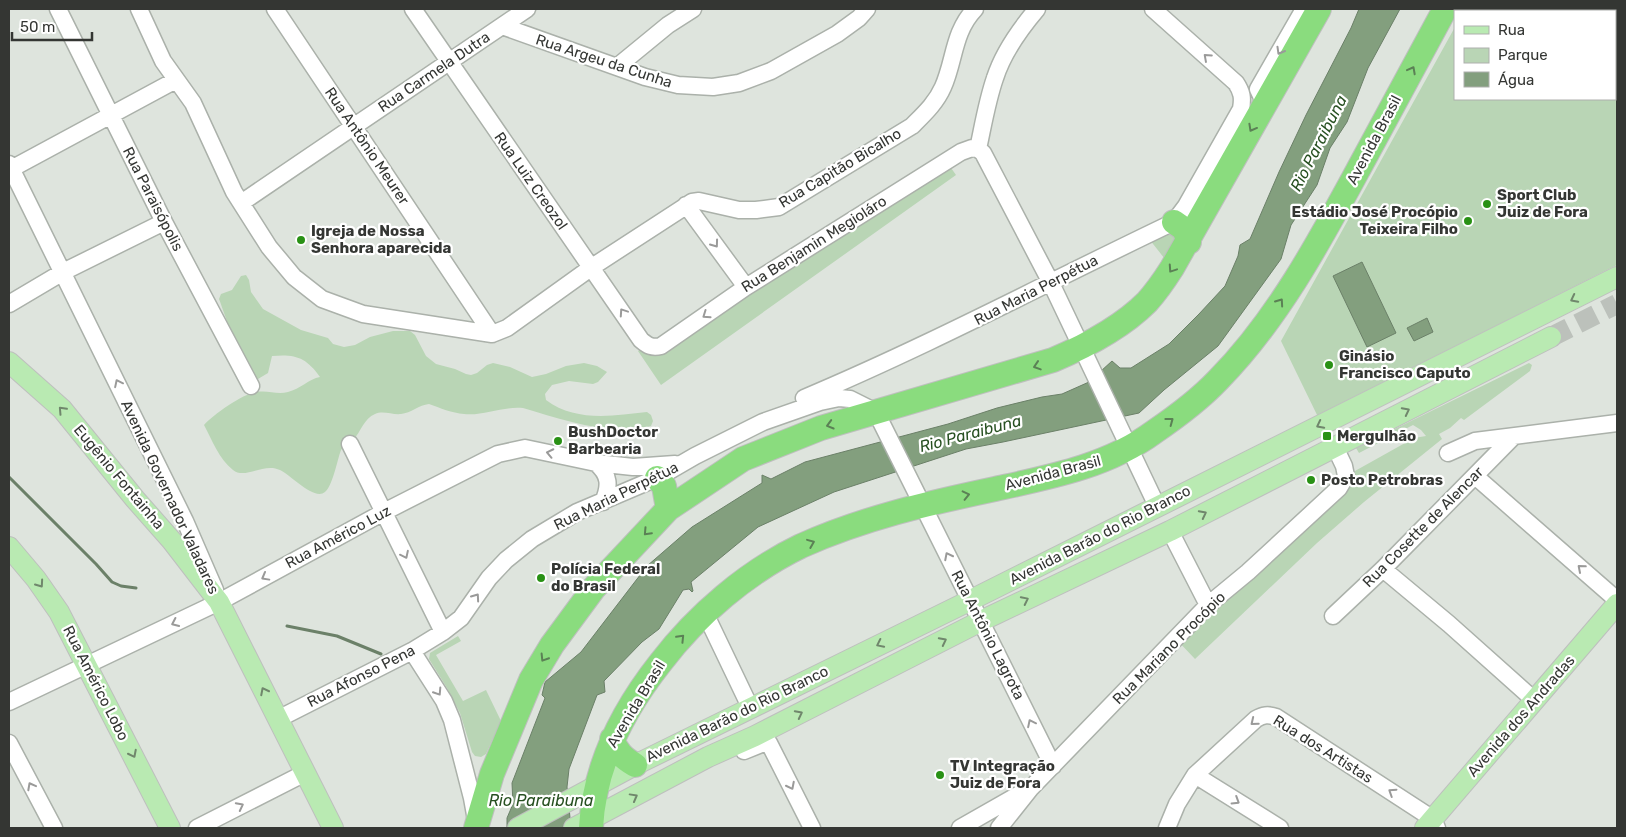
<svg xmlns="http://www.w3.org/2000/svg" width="1626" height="837" font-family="Rubik,sans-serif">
<rect width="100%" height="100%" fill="#dee4dd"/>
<path fill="#b9d5b5" d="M1510,9H1601L1602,11H1507Z
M1455,27V99H1615V44L1617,47V265L1480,334L1319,419L1281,341Z
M949,165L956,175L661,385L638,351Z
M1184,229L1172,268L1146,235Z
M246,275L249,280L251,292L263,309L301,330L328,338L333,344L344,347L355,345L370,337L393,331H410L415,335L426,356L436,364L455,369L466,374L471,375L477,373L487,365L493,363L510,367L532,377L546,374L566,366L584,363L597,366L607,372L598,382L593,384L569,381L552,385L545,394L546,400C575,422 612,416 647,412L651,415L653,421L651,426C609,436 563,420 523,408C503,406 484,416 464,414C452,413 440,408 429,404C419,405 411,413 401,414C392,415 383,410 375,414C364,418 361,432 353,440C347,444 342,446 340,453C337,462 332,487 325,492C314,501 291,475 280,470C264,462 245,480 233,470C219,459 212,440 204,425C213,415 244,393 257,392C268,390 277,395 288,392C300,389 309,379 320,377C306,357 295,354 272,356L268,373L258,379C242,371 226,317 219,299L221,294L232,290L241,276Z
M1529,363L1532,365L1530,371L1464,420L1461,418L1450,428L1439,434L1442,439L1364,502L1317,543L1195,659L1176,639L1346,476L1414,438L1426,436L1421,430L1413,425L1359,453L1356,448Z
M458,636L461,641L436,655L463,701L486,690L501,721L486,754L481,757L475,756L472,752L460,713L447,688L429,659L430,653Z"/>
<path fill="#839f7e" stroke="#6b8068" d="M1359,9H1400L1368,68L1347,122L1330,148L1317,185L1291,225L1281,259L1218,346L1164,390L1139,413L1003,442L966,449L834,492L758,527L691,582L693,591L692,592L689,589L683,590L659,629L642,642L604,681L605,692L597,695L569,769L567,787L571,828H507V818L513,804L512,783L545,698L542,695L545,682L581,652L647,566L692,527L762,483V475L771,479L805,462L948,424L997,408L1042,397L1062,394L1089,382L1112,361L1120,368H1131L1169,344L1199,314L1225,286L1238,256L1240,245L1250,239L1279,172L1306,115L1351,28Z
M1362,262L1396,333L1367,347L1333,276Z
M1427,318L1433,332L1414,341L1407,328Z"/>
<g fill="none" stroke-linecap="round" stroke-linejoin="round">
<path stroke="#6b8068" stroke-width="3" d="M9,477L96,564L112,582L121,586L136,588
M287,626L337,636L381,654"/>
<path stroke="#bcc1bb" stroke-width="20" stroke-dasharray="20 10" stroke-linecap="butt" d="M1551,337L1617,304"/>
<defs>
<path id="minor" d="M58,9L164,222L251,386
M139,9L163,61L193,103L234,192L269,247L294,277L322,299L363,314L492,334
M275,9L492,334
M413,9L641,340C648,346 652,348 661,346L746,287L961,152L972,148L978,149
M502,26L645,77L678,85L713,87L739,83L771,71L837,34L859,18L867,9
M618,66L668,25L693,9
M1265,104L1258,89L1304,9
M978,149L983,153L1050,281L1157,506
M978,149C983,126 987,101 995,78C1003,53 1020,29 1037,9
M9,164L185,521L215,590
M11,169L176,80
M241,203L527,9
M686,205L746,287
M9,304L63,272L164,222
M492,334L507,328L592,267L692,202L699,201L739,210H756L779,207L912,126C924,114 936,103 943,87C955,60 953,32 975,9
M804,398C930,345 1050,281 1174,222L1186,206L1241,109C1243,98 1242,92 1236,83L1153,9
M350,444L443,632
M1448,453L1475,441L1617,423
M596,463C610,475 610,486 603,502
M1475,476L1617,600
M1170,531L1208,605
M1383,569L1449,624L1534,700
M705,613L750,707
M1333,616L1383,569L1513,437
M412,651L444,701L452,720L472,798L476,820
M9,702L219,602L384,512L498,454L525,448L596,463L633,467L675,464
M278,719L412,651L443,632L461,618L489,578L506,560L532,539L577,512L657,478L695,456L763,422L820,402L839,398L850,399L876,412L1053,766
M9,743L54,828
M744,751L764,743H769L812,828
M1195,775L1280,828
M197,828L305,773
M960,828L1023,792
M999,828L1030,789L1208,605L1248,572L1339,488L1346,476L1344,466L1335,447
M1167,828L1177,804L1195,775L1256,719C1263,715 1268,714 1276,717L1433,819L1437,828"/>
<path id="major" d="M9,362L62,409L135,499L172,541L219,602L333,828
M9,547L36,579L59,612L170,828
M518,828L635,765L971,600L1617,277
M574,828L708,757L755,736L981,621L1170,531L1551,337
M1425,828L1617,604"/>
<path id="highway" d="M1174,222L1184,229L1189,242
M657,478L664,486L668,509
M612,739C617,752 623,758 635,765
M476,828L492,774L531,680L552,645L594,588L668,509L743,459L821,428L1053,360C1086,346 1121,328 1147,302C1156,292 1165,279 1172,268L1319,9
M591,828C594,766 623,710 661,662C697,615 747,572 801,546C863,518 929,503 995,489C1050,477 1108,466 1154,432C1176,417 1199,400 1218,380C1277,320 1318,244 1358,170C1387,116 1416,63 1445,9"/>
</defs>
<use href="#minor" stroke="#abb1aa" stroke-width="19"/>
<use href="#major" stroke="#bebfbe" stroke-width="22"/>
<use href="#highway" stroke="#bebfbe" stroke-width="26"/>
<use href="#minor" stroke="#fff" stroke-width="16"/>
<use href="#major" stroke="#b9eab2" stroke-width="20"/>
<use href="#highway" stroke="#8adc7e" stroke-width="24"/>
</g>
<defs><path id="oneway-chevron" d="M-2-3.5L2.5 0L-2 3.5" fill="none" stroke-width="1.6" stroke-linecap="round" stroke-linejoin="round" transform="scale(1.25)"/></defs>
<g stroke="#9a9a99">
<use href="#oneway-chevron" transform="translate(1280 51) rotate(120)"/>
<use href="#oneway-chevron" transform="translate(1207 57) rotate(-138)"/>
<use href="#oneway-chevron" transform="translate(715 244) rotate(54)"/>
<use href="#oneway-chevron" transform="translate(623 312) rotate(-124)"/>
<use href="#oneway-chevron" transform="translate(706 315) rotate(145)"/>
<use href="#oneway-chevron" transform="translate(118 383) rotate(-116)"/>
<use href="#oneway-chevron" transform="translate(550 453) rotate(-168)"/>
<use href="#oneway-chevron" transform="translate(405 555) rotate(64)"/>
<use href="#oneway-chevron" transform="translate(948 556) rotate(-117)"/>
<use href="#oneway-chevron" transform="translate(1581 568) rotate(-139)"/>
<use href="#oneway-chevron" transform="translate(265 577) rotate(151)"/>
<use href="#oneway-chevron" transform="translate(476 597) rotate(-55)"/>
<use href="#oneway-chevron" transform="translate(175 623) rotate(155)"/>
<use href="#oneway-chevron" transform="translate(438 692) rotate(57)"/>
<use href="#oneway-chevron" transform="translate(1254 722) rotate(141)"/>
<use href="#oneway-chevron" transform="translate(1031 723) rotate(-116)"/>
<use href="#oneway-chevron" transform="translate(31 786) rotate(-118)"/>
<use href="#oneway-chevron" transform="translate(791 786) rotate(63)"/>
<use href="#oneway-chevron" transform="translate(1392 792) rotate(-147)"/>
<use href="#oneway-chevron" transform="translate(1236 801) rotate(32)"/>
<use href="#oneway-chevron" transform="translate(240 806) rotate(-27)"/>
</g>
<g stroke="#5b8155">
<use href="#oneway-chevron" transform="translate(1412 70) rotate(-62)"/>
<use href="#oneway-chevron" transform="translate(1252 128) rotate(119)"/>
<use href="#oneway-chevron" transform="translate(1172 269) rotate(124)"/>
<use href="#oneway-chevron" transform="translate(1280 302) rotate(-55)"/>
<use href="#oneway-chevron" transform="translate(1037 366) rotate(162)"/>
<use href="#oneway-chevron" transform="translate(1170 421) rotate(-37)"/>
<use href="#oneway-chevron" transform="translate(830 425) rotate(164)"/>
<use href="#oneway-chevron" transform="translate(966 495) rotate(-13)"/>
<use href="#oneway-chevron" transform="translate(647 532) rotate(133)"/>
<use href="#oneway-chevron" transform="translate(811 543) rotate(-22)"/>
<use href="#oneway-chevron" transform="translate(681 638) rotate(-46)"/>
<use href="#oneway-chevron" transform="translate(544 658) rotate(122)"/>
</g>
<g stroke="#70876c">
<use href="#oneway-chevron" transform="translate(1574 299) rotate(153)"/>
<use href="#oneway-chevron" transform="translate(62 410) rotate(-133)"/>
<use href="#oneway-chevron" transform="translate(1406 411) rotate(-27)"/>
<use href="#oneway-chevron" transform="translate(1320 425) rotate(153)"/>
<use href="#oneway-chevron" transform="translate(1203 514) rotate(-27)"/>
<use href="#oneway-chevron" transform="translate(40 584) rotate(55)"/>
<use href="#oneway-chevron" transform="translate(1025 600) rotate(-26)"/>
<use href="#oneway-chevron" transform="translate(943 641) rotate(-27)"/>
<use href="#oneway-chevron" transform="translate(880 644) rotate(154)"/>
<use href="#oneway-chevron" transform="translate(264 691) rotate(-117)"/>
<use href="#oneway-chevron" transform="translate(799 714) rotate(-27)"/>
<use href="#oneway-chevron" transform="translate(133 754) rotate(63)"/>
<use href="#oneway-chevron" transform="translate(634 797) rotate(-29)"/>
</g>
<g fill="#299115" stroke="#fff" stroke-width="2">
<circle cx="1487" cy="204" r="5"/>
<circle cx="1468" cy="221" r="5"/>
<circle cx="301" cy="240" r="5"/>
<circle cx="1329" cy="365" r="5"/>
<rect x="1322" y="431" width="10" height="10" rx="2.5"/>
<circle cx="558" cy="441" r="5"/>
<circle cx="1311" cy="480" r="5"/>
<circle cx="541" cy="578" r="5"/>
<circle cx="940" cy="775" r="5"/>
</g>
<g text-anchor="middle" stroke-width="4.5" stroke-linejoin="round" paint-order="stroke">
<g font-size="15" fill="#343633" stroke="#fff">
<text transform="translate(604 61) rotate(18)" y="5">Rua Argeu da Cunha</text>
<text transform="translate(434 72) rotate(-34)" y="5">Rua Carmela Dutra</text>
<text transform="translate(1374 140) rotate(-62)" y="5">Avenida Brasil</text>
<text transform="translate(367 146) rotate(56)" y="5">Rua Antônio Meurer</text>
<text transform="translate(840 168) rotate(-31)" y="5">Rua Capitão Bicalho</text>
<text transform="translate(531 181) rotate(55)" y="5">Rua Luiz Creozol</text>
<text transform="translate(153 199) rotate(63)" y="5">Rua Paraisópolis</text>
<text transform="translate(814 244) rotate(-32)" y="5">Rua Benjamin Megioláro</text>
<text transform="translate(1036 290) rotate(-27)" y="5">Rua Maria Perpétua</text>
<text transform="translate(1053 473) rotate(-15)" y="5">Avenida Brasil</text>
<text transform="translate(119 477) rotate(50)" y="5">Eugênio Fontainha</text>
<text transform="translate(616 496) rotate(-26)" y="5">Rua Maria Perpétua</text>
<text transform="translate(170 497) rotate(65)" y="5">Avenida Governador Valadares</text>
<text transform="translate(1423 527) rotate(-45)" y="5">Rua Cosette de Alencar</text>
<text transform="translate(1100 535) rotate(-27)" y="5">Avenida Barão do Rio Branco</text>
<text transform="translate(338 537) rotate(-28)" y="5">Rua Américo Luz</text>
<text transform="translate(988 635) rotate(63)" y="5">Rua Antônio Lagrota</text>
<text transform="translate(1169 648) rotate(-45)" y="5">Rua Mariano Procópio</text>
<text transform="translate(361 676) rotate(-27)" y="5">Rua Afonso Pena</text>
<text transform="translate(96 683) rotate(63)" y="5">Rua Américo Lobo</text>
<text transform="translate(636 704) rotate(-59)" y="5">Avenida Brasil</text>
<text transform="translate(737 714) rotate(-26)" y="5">Avenida Barão do Rio Branco</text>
<text transform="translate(1521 716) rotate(-49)" y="5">Avenida dos Andradas</text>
<text transform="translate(1323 749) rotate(32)" y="5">Rua dos Artistas</text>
</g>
<g font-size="15" font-weight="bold" fill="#343633" stroke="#fff" text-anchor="start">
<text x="1497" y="200">Sport Club<tspan x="1497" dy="17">Juiz de Fora</tspan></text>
<text x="1458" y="217" text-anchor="end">Estádio José Procópio<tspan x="1458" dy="17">Teixeira Filho</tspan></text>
<text x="311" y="236">Igreja de Nossa<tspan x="311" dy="17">Senhora aparecida</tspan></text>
<text x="1339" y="361">Ginásio<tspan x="1339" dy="17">Francisco Caputo</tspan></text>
<text x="568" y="437">BushDoctor<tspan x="568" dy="17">Barbearia</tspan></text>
<text x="1337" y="441">Mergulhão</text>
<text x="1321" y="485">Posto Petrobras</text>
<text x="551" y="574">Polícia Federal<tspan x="551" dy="17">do Brasil</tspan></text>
<text x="950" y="771">TV Integração<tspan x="950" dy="17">Juiz de Fora</tspan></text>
</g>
<g font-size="16" font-style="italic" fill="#275021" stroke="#fff">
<text transform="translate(1318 143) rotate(-63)" y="6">Rio Paraibuna</text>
<text transform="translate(970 433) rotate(-15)" y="6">Rio Paraibuna</text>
<text x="541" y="806">Rio Paraibuna</text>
</g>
</g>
<rect width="1626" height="837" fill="none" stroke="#343633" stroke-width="20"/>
<rect x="1454" y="10" width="162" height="90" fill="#ffffff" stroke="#aeafad"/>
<rect x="1464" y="26" width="25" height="8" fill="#b9eab2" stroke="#aeafad"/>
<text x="1498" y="35" font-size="15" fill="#343633">Rua</text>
<rect x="1464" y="48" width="25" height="15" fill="#b9d5b5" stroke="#aeafad"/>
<text x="1498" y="60" font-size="15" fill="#343633">Parque</text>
<rect x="1464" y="72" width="25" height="15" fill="#839f7e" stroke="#aeafad"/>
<text x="1498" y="85" font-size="15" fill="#343633">Água</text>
<path d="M12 32v8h80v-8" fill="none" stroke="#343633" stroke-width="2.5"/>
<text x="20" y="32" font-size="15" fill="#343633" stroke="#ffffff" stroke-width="4" paint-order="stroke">50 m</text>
</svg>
